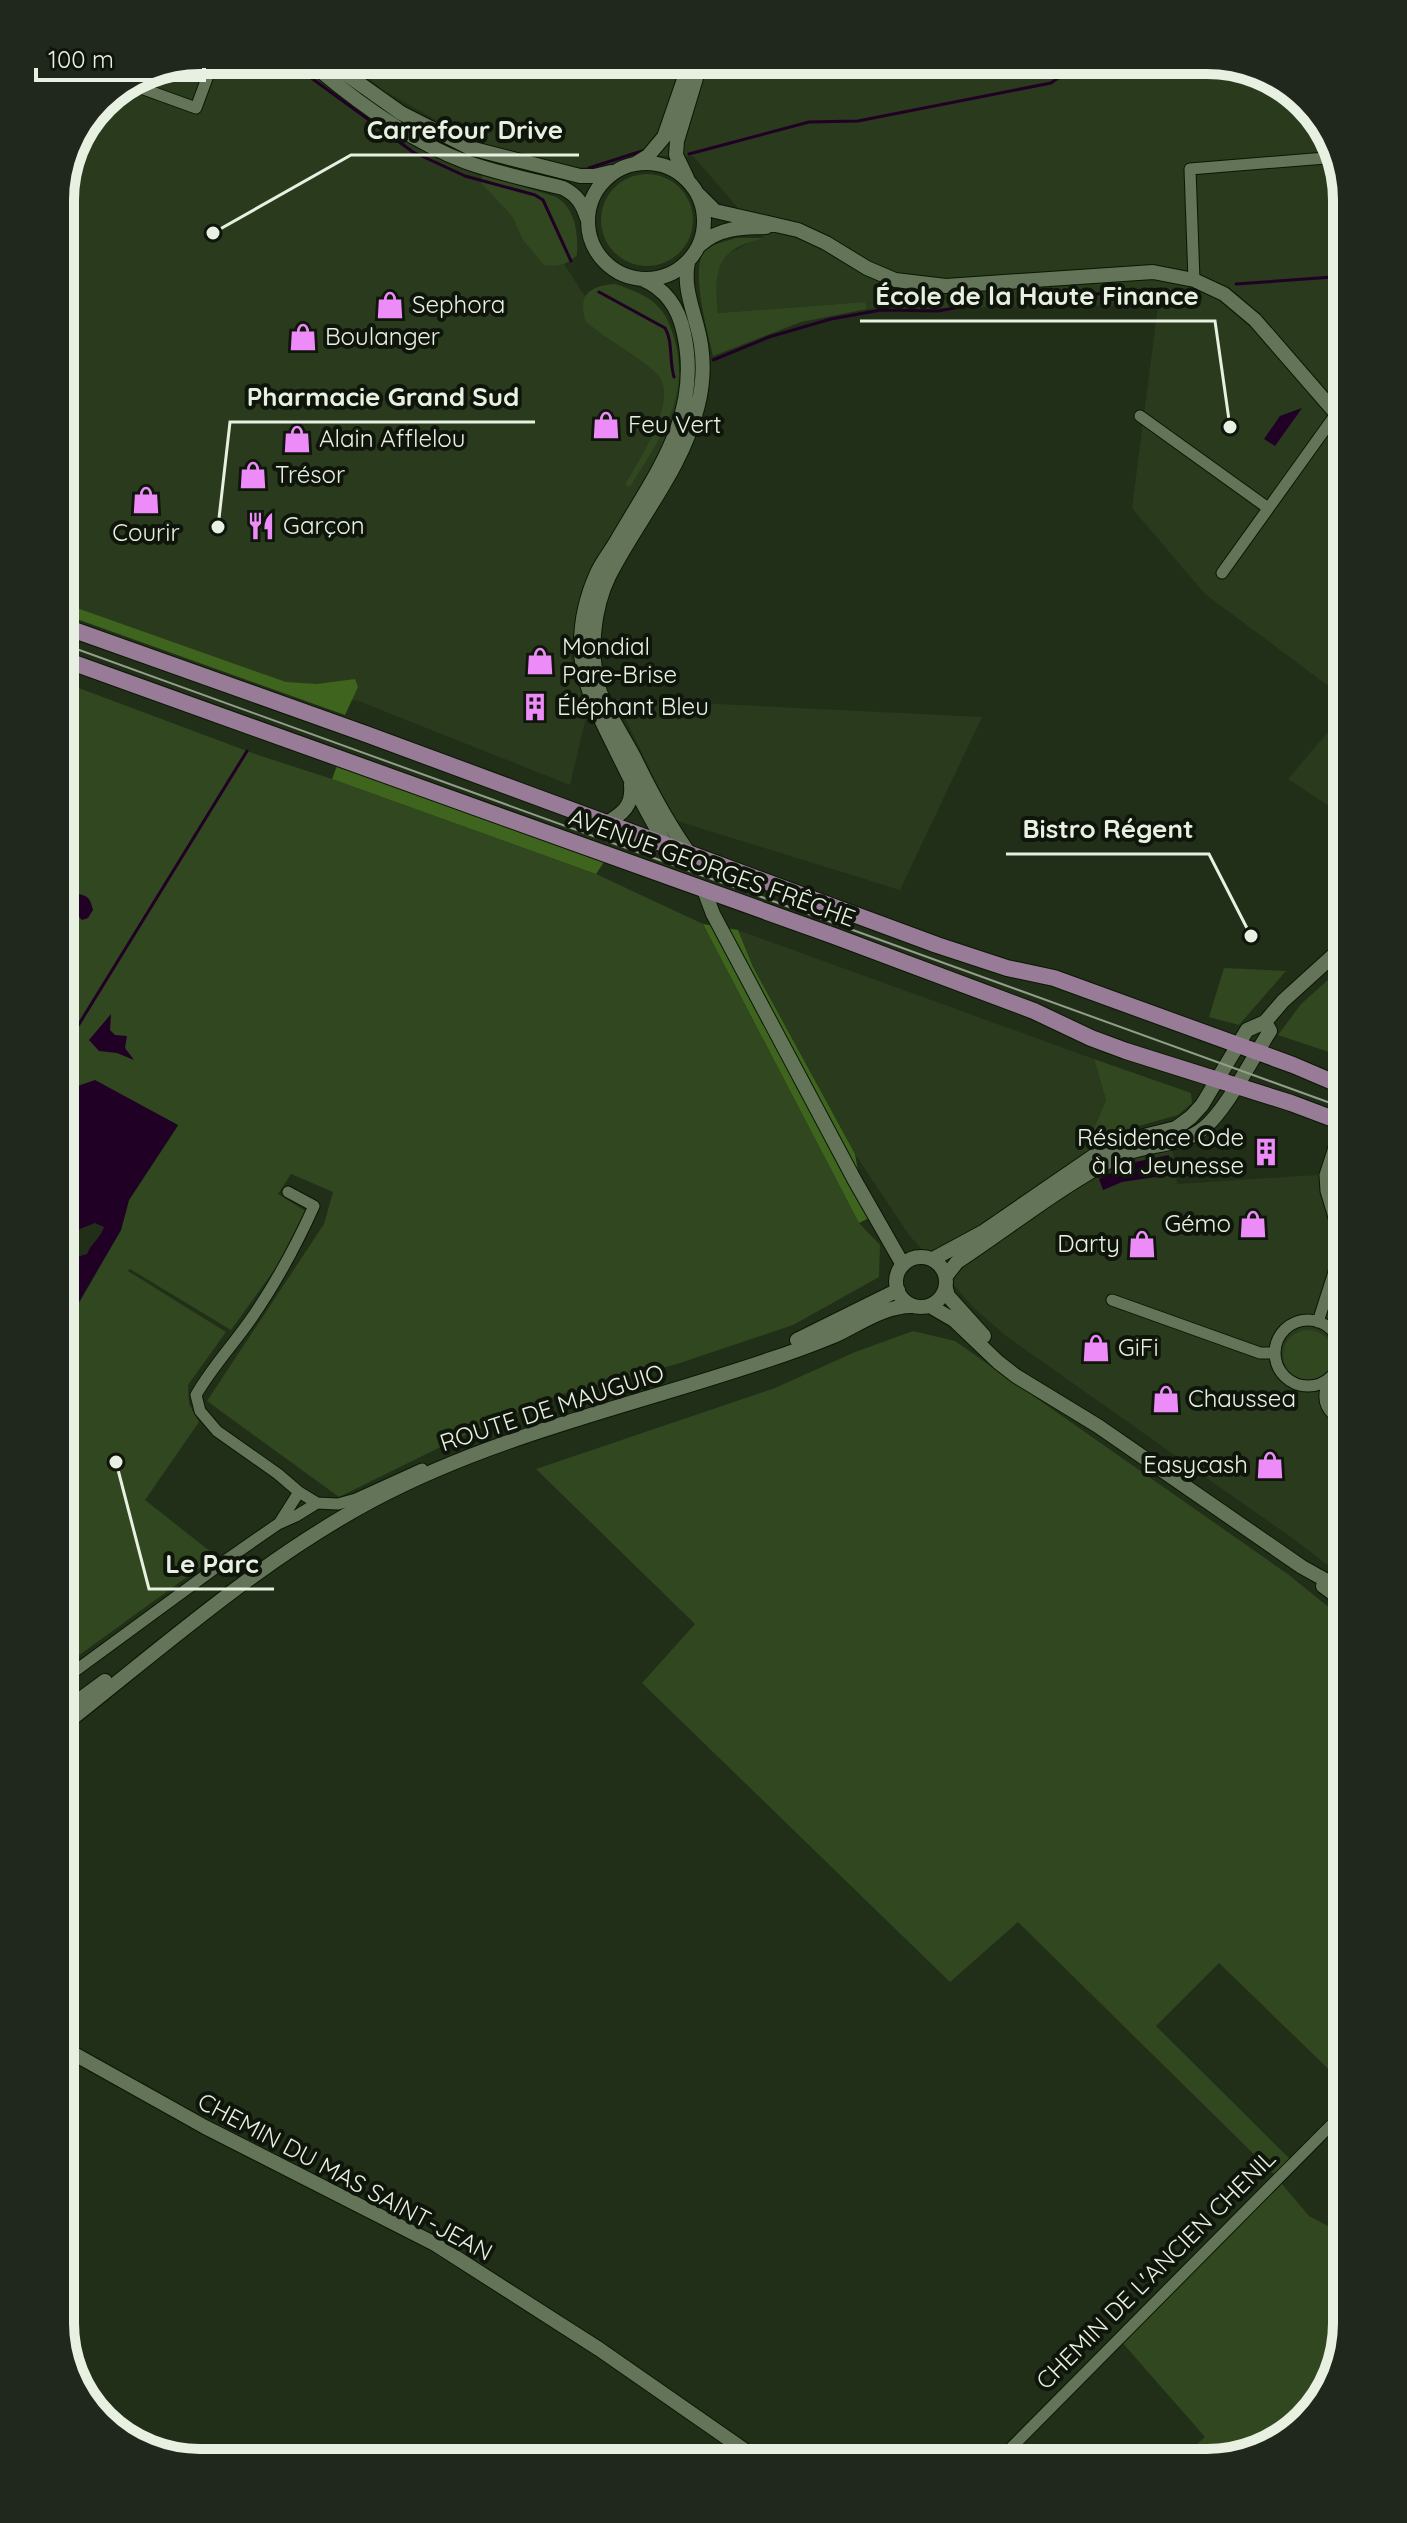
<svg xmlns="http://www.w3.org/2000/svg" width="1407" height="2523" font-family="Quicksand,sans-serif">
<rect width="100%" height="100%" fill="#212f18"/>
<path fill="#293a1d" d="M1217,60L1285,84L1336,146L1347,200V700L1205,594L1132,508L1158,305L867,309L865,302L718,313L716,274L724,256L750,242L764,238L693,156H644L618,163L575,168L490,147L441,123L383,90L357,69L1077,62L1058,81L1087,62Z
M312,69L367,114L413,146L481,176L517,188L580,289L601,318L687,378L676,430L591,578L570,654L588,709L570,785L356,700L318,705L60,610V191L101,101L147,70Z
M616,699L982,717L900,890L674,820Z
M1347,710V818L1288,779Z
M738,930L1094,1059L1106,1100L1087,1144L1092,1147L1173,1151L1177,1184L1316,1175L1347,1162V1580L1299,1543L1006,1336L974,1308L909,1235L855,1154L753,967Z"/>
<path fill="#30471f" d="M601 220a46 46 0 1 1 92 0a46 46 0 1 1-92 0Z
M482,174L556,197C576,209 578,233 577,255C567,265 559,267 544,265L523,240L512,216L482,184Z
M736,238H765C716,249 714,268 718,313L865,302L867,309L801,322L713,356C708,334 692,276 702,255C708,244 725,242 736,238Z
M615,284C651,296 667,305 676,345C689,401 658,441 630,487L625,485C638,461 682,397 656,373C635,354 608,340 586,322C577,295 589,286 615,284Z
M60,681L255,754L332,779L596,874L703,924L859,1223L880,1245L879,1277L793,1325L677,1364L559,1395L461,1437L339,1497L207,1401L324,1224L333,1192L291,1174L278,1194L307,1212L288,1251L231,1330L130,1269L128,1271L226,1332L188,1385L189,1404L199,1422L145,1500L216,1556L60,1669V1314L70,1319L121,1230L129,1200L178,1126L61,1110L74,1164L60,1201Z
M1347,963V992L1332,1009L1329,1052L1278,1035L1301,1004Z
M1224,968L1286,971L1239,1025L1209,1017Z
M1094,1059L1191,1093L1192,1103L1178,1115L1114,1133L1092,1147L1087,1144L1106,1100Z
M1283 1355a25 25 0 1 1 50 0a25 25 0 1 1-50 0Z
M913,1331L955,1341L1289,1575L1347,1622V2087L1219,1963L1156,2026L1291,2160L1276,2177L1309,2216L1347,2236V2324L1323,2401L1261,2452L1207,2463H1176L1205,2437L1120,2340L1276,2176L1018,1922L950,1982L642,1683L695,1624L536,1469L775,1388L855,1352Z"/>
<path fill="#3e641e" d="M60,602L286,682L317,684L355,679L358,687L345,715L60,613Z
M338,763L604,862L596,874L332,779Z
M703,924L738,930L753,967L855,1154L859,1177L877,1214L859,1223Z"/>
<path fill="#200025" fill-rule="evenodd" d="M1302,408L1275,446L1264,439L1280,416Z
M70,891C84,897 89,892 93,910L88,918L82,920L78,916L73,919L60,940C60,922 70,912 65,895Z
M111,1014L110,1030L115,1035L127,1036L125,1048L134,1060L117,1053L99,1051L89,1040Z
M95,1080L178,1125L129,1200L121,1230L69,1319L60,1314V1201L74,1164L61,1110L72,1088ZM95,1223L104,1227C101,1238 91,1243 87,1254L77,1257L67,1247L72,1232Z
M1169,1155V1175L1122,1182L1103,1190L1099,1179L1130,1163Z"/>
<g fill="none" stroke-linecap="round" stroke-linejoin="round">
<path stroke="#200025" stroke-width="3" d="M299,69L413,152L465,176L535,195L543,200L571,261
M689,154L809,122L858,121L1051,83L1080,62
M589,168L642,151
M1236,284L1347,276
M599,292L665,328C673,341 669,360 674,377
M1018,300L1161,289
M713,360L769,337L831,319L881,310L938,311L976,304
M60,1055L247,751"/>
<defs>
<path id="minor" d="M127,83L196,108L210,70
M1194,280L1190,169L1338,157
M1140,416L1268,508
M1222,573L1336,414
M288,1192L314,1206C296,1246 276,1283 251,1319C233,1345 212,1367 196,1395L200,1411L217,1431L278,1474L299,1492L317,1503L338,1504L356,1499L422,1469
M1112,1300L1260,1353H1275
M1275 1353a33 33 0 1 1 66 0a33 33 0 1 1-66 0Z
M1318,1322L1340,1253L1339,1234L1326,1191L1325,1175L1342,1123
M1330,1378C1318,1402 1328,1412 1347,1427
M280,1522L299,1492
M60,1682L229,1558L278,1524L296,1516L317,1503
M996,2463L1347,2109"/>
<path id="tertiary" d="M318,69C362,106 412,142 466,162C497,173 531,180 563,188C577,195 582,203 587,218
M339,69L401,113L470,148L580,176H594L611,172
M588 221a58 58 0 1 1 116 0a58 58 0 1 1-116 0Z
M635,164L648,156L664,137L689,65
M687,178L676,155L677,141L700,65
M699,195L715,211L798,230L826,243L867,268L895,280L946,286L1153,272L1194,280L1224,294L1255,320L1347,426
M700,245C718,228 742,227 766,227
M688,262C682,291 697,316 701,345C704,365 703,385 698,405C683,468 638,519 609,576C593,609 589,654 599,689C607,713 623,736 635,759C651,792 668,824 689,853
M642,279C666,289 679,308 684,334C702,416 655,474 616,542C610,552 602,562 597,573C587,595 581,621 581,644C580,681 599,716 615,748C631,781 647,813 666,845
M606,823C623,814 633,805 631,785
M704,890L713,914L854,1179L903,1265
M946,1289L948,1296L984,1336
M930,1306L954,1320L998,1362L1016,1376L1098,1426L1302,1567L1347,1592
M1323,1586L1347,1604
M60,2046L205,2127L435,2244L599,2349L763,2463"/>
<path id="secondary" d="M896 1282a25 25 0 1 1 50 0a25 25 0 1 1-50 0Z
M933,1259L983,1232L1095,1155L1116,1143L1176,1128L1191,1117L1202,1105L1247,1030L1265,1022L1283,1001L1347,943
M946,1276L957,1262C1010,1227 1061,1186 1117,1157C1144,1143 1180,1148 1204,1128C1227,1109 1253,1057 1270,1031L1265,1022
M797,1340L898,1290
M60,1714L105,1681
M60,1728C162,1648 259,1561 373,1500C497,1434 636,1405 768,1360C790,1353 814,1344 836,1335C861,1323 886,1305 914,1306"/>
<path id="primary" d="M60,625L366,734L937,945L1007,968L1054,978L1293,1065L1347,1088
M60,658L834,936L1034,1011L1091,1038L1126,1051L1291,1103L1347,1124"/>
</defs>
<use href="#minor" stroke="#0a1703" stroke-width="13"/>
<use href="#tertiary" stroke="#0a1703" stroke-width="16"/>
<use href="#secondary" stroke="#0a1703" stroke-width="16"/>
<use href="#primary" stroke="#0a1703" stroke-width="18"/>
<use href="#minor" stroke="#637459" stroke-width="11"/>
<use href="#tertiary" stroke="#637459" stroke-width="14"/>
<use href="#secondary" stroke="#637459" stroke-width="14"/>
<use href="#primary" stroke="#977b97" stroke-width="16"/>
<path stroke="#929d8b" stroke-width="2" d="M60,643L1347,1109"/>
</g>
<defs>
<symbol id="shop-bare" viewBox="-9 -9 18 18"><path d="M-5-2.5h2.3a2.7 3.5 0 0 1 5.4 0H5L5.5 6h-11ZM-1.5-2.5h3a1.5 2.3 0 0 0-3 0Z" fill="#ed8cf9" stroke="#0f150b" stroke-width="2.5" paint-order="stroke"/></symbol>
<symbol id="restaurant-bare" viewBox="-9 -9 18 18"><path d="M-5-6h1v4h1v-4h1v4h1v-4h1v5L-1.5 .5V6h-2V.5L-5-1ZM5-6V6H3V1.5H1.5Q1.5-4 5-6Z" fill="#ed8cf9" stroke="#0f150b" stroke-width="2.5" paint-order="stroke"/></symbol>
<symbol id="building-bare" viewBox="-9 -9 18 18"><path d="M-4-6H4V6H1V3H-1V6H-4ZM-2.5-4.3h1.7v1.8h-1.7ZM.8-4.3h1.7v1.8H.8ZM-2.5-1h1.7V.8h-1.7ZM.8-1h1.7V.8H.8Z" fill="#ed8cf9" stroke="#0f150b" stroke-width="2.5" paint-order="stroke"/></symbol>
</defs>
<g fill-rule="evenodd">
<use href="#shop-bare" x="370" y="285" width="40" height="40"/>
<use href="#shop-bare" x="283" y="317" width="40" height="40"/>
<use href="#shop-bare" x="586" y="405" width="40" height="40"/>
<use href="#shop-bare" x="277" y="419" width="40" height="40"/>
<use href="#shop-bare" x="233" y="455" width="40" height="40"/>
<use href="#shop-bare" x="126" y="480" width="40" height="40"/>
<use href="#restaurant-bare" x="241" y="506" width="40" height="40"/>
<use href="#shop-bare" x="520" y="641" width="40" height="40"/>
<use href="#building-bare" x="515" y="687" width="40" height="40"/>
<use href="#building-bare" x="1246" y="1132" width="40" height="40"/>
<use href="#shop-bare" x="1233" y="1204" width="40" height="40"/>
<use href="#shop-bare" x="1122" y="1224" width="40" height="40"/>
<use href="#shop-bare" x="1076" y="1328" width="40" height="40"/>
<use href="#shop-bare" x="1146" y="1379" width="40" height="40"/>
<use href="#shop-bare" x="1250" y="1445" width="40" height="40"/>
</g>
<g text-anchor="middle" stroke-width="8" stroke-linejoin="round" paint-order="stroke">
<g font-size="24" fill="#e7f0e1" stroke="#0f150b" text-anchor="start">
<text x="412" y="313">Sephora</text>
<text x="325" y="345">Boulanger</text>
<text x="628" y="433">Feu Vert</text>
<text x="319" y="447">Alain Afflelou</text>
<text x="275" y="483">Trésor</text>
<text x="283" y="534">Garçon</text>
<text x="146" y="541" text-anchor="middle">Courir</text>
<text x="562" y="655">Mondial<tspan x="562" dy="28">Pare-Brise</tspan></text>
<text x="557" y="715">Éléphant Bleu</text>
<text x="1244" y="1146" text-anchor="end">Résidence Ode<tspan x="1244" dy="28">à la Jeunesse</tspan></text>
<text x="1231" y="1232" text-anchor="end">Gémo</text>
<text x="1120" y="1252" text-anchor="end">Darty</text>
<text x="1118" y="1356">GiFi</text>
<text x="1188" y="1407">Chaussea</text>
<text x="1248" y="1473" text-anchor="end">Easycash</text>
</g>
<g font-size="24" fill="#e7f0e1" stroke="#0f150b">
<text transform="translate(712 868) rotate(20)" y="8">AVENUE GEORGES FRÊCHE</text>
<text transform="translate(552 1408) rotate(-18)" y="8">ROUTE DE MAUGUIO</text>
<text transform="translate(345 2177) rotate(28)" y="8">CHEMIN DU MAS SAINT-JEAN</text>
<text transform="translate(1156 2270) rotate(-45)" y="8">CHEMIN DE L'ANCIEN CHENIL</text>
</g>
</g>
<path d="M0 0H1407V2523H0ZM200 74H1207A126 126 0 0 1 1333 200V2323A126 126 0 0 1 1207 2449H200A126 126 0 0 1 74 2323V200A126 126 0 0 1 200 74Z" fill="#20271c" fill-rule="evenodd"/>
<path fill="none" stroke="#e7f0e1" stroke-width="10" d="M200 74H1207A126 126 0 0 1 1333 200V2323A126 126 0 0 1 1207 2449H200A126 126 0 0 1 74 2323V200A126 126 0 0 1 200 74Z"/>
<path fill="none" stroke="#e7f0e1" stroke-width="3" d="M213 233L351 155H579M1230 427L1215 321H860M218 527L230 422H535M1251 936L1209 854H1006M116 1462L149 1589H274"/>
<g fill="#e7f0e1" stroke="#0f150b" stroke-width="3">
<circle cx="213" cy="233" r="8"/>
<circle cx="1230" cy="427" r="8"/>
<circle cx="218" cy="527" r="8"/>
<circle cx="1251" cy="936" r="8"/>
<circle cx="116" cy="1462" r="8"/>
</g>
<g font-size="26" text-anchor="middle" font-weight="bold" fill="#e7f0e1" stroke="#0f150b" stroke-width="8" stroke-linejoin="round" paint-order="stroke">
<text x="465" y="139">Carrefour Drive</text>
<text x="1037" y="305">École de la Haute Finance</text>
<text x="383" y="406">Pharmacie Grand Sud</text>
<text x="1108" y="838">Bistro Régent</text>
<text x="212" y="1573">Le Parc</text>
</g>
<path d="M36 68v12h168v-12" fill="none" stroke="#e7f0e1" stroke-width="4"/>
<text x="48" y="68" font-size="24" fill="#e7f0e1" stroke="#0f150b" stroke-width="6" paint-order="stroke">100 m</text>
</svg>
